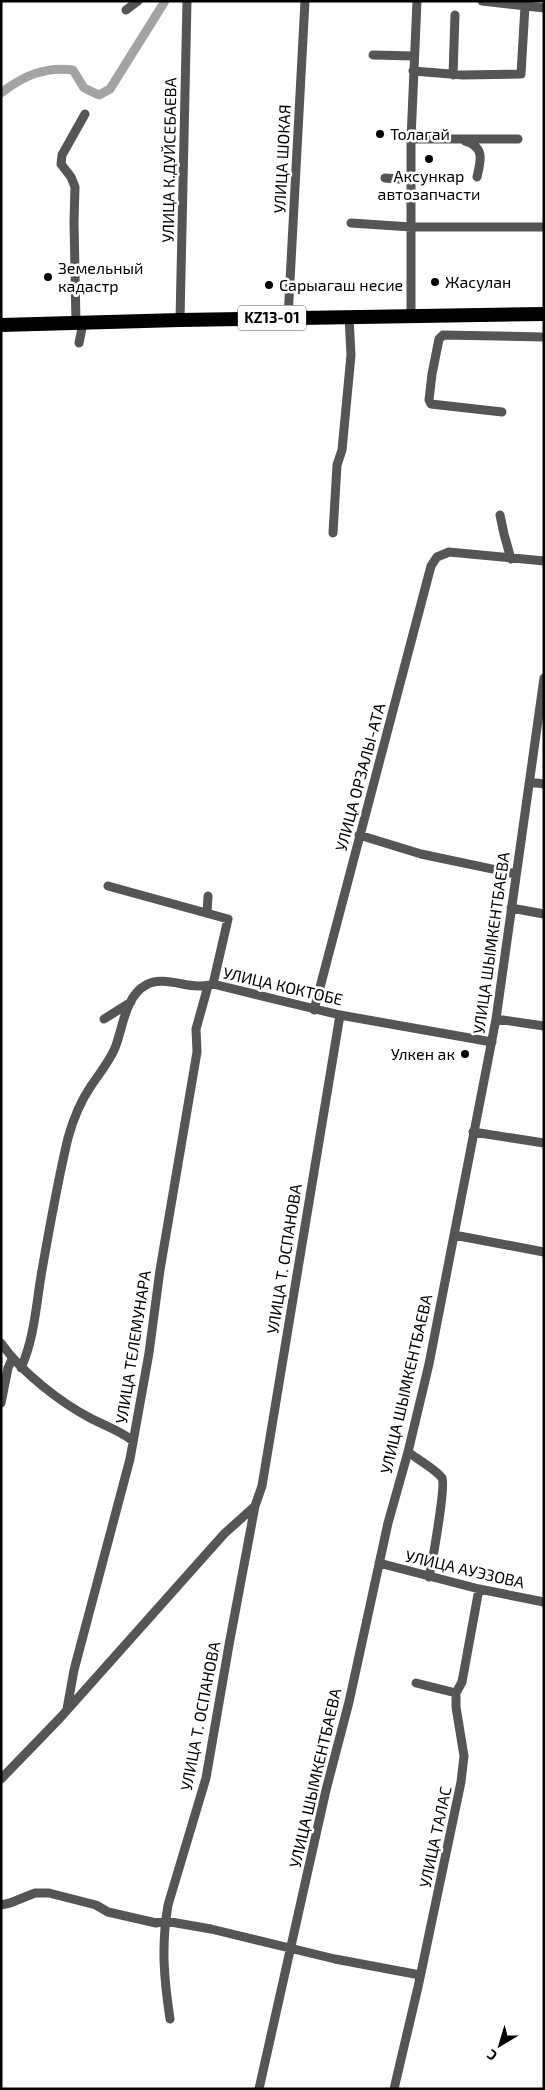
<svg xmlns="http://www.w3.org/2000/svg" width="545" height="2090" font-family="'Exo 2',sans-serif">
<rect width="100%" height="100%" fill="#fff"/>
<g fill="none" stroke-linecap="round" stroke-linejoin="round">
<path stroke="#a3a3a3" stroke-width="9" d="M1,93C23,76 45,66 73,70L84,88L99,95L110,89L165,1"/>
<path stroke="#555" stroke-width="9" d="M482,1L544,8
M126,10L138,1
M373,55L414,56
M413,71L463,75L521,74L525,6
M453,75L455,15
M411,139H518
M465,141C485,147 481,160 477,177
M385,178L411,180
M351,223L411,227H544
M411,316V139L417,1
M288,318L305,1
M180,320L187,1
M76,323L74,222L75,187L71,177L61,164L62,155L85,114
M79,343L83,323
M502,412L431,404L429,400L432,374L439,339L443,335L544,337
M500,515L504,534L511,559
M333,533L337,465L342,450L351,355L349,317
M530,782L544,784
M359,835L421,854L516,874
M108,886L228,919L213,984
M511,908L544,914
M207,913L208,896
M314,1010L431,566L437,557L449,552L544,561
M104,1019L131,1002
M496,1019L544,1026
M473,1132L544,1143
M454,1235L544,1252
M1,1343C21,1372 61,1403 92,1419C106,1426 121,1431 133,1441
M21,1368C34,1339 36,1307 41,1276C49,1230 57,1184 68,1138C73,1120 80,1102 91,1086C99,1074 109,1062 115,1048C123,1028 125,996 146,985C165,974 193,992 213,984L340,1015L492,1042
M1,1403L8,1368L12,1359
M408,1452C416,1458 438,1471 442,1478C446,1486 432,1564 429,1577
M379,1563L479,1589L544,1602
M416,1683L456,1693
M67,1709L74,1670L130,1459L149,1353L160,1270L197,1052L196,1029L208,986
M1,1779L60,1718L224,1534L255,1506
M1,1905L10,1903L35,1893H49L96,1905L108,1912L143,1920L156,1923L165,1921L211,1929L335,1959L420,1975
M170,2019C164,1979 161,1946 168,1905L206,1778L229,1645L255,1506L262,1486L340,1015
M259,2089L326,1790L349,1702L388,1523L408,1452L429,1364L496,1019L544,678
M394,2089L418,1987L461,1782L464,1756L456,1707V1693L462,1682L479,1589"/>
<path stroke="#000" stroke-width="14" d="M1,325L180,320L544,314"/>
</g>
<g fill="#000" stroke="#fff" stroke-width="2">
<circle cx="380" cy="134" r="5"/>
<circle cx="429" cy="159" r="5"/>
<circle cx="48" cy="277" r="5"/>
<circle cx="435" cy="282" r="5"/>
<circle cx="269" cy="285" r="5"/>
<circle cx="465" cy="1054" r="5"/>
</g>
<g text-anchor="middle" stroke-width="5" stroke-linejoin="round" paint-order="stroke">
<rect fill="#fff" stroke="#4c4c4c" stroke-width="1" x="238" y="305.5" width="68" height="25" rx="4"/>
<g font-size="15" font-weight="bold" fill="#000">
<text x="272" y="323">KZ13-01</text>
</g>
<g font-size="16" fill="#000" stroke="#fff" text-anchor="start">
<text x="390" y="140">Толагай</text>
<text x="429" y="182" text-anchor="middle">Аксункар<tspan x="429" dy="18">автозапчасти</tspan></text>
<text x="58" y="274">Земельный<tspan x="58" dy="18">кадастр</tspan></text>
<text x="445" y="288">Жасулан</text>
<text x="279" y="291">Сарыагаш несие</text>
<text x="455" y="1060" text-anchor="end">Улкен ак</text>
</g>
<g font-size="16" fill="#000" stroke="#fff">
<text transform="translate(282 159) rotate(-87)" y="6">УЛИЦА ШОКАЯ</text>
<text transform="translate(169 160) rotate(-89)" y="6">УЛИЦА К.ДУЙСЕБАЕВА</text>
<text transform="translate(360 777) rotate(-75)" y="6">УЛИЦА ОРЗАЛЫ-АТА</text>
<text transform="translate(491 943) rotate(-82)" y="6">УЛИЦА ШЫМКЕНТБАЕВА</text>
<text transform="translate(283 986) rotate(13)" y="6">УЛИЦА КОКТОБЕ</text>
<text transform="translate(284 1259) rotate(-81)" y="6">УЛИЦА Т. ОСПАНОВА</text>
<text transform="translate(133 1347) rotate(-81)" y="6">УЛИЦА ТЕЛЕМУНАРА</text>
<text transform="translate(406 1384) rotate(-77)" y="6">УЛИЦА ШЫМКЕНТБАЕВА</text>
<text transform="translate(465 1569) rotate(13)" y="6">УЛИЦА АУЭЗОВА</text>
<text transform="translate(200 1716) rotate(-79)" y="6">УЛИЦА Т. ОСПАНОВА</text>
<text transform="translate(315 1778) rotate(-77)" y="6">УЛИЦА ШЫМКЕНТБАЕВА</text>
<text transform="translate(435 1837) rotate(-78)" y="6">УЛИЦА ТАЛАС</text>
</g>
</g>
<rect width="545" height="2090" fill="none" stroke="#000000" stroke-width="5"/>
<g transform="translate(500 2045) rotate(218)" stroke="#ffffff" stroke-width="4" paint-order="stroke">
<path d="M0-4L9 19L0 12L-9 19Z" fill="#000000"/>
<text y="-8" font-size="14" font-weight="bold" text-anchor="middle" fill="#000000">С</text>
</g>
</svg>
